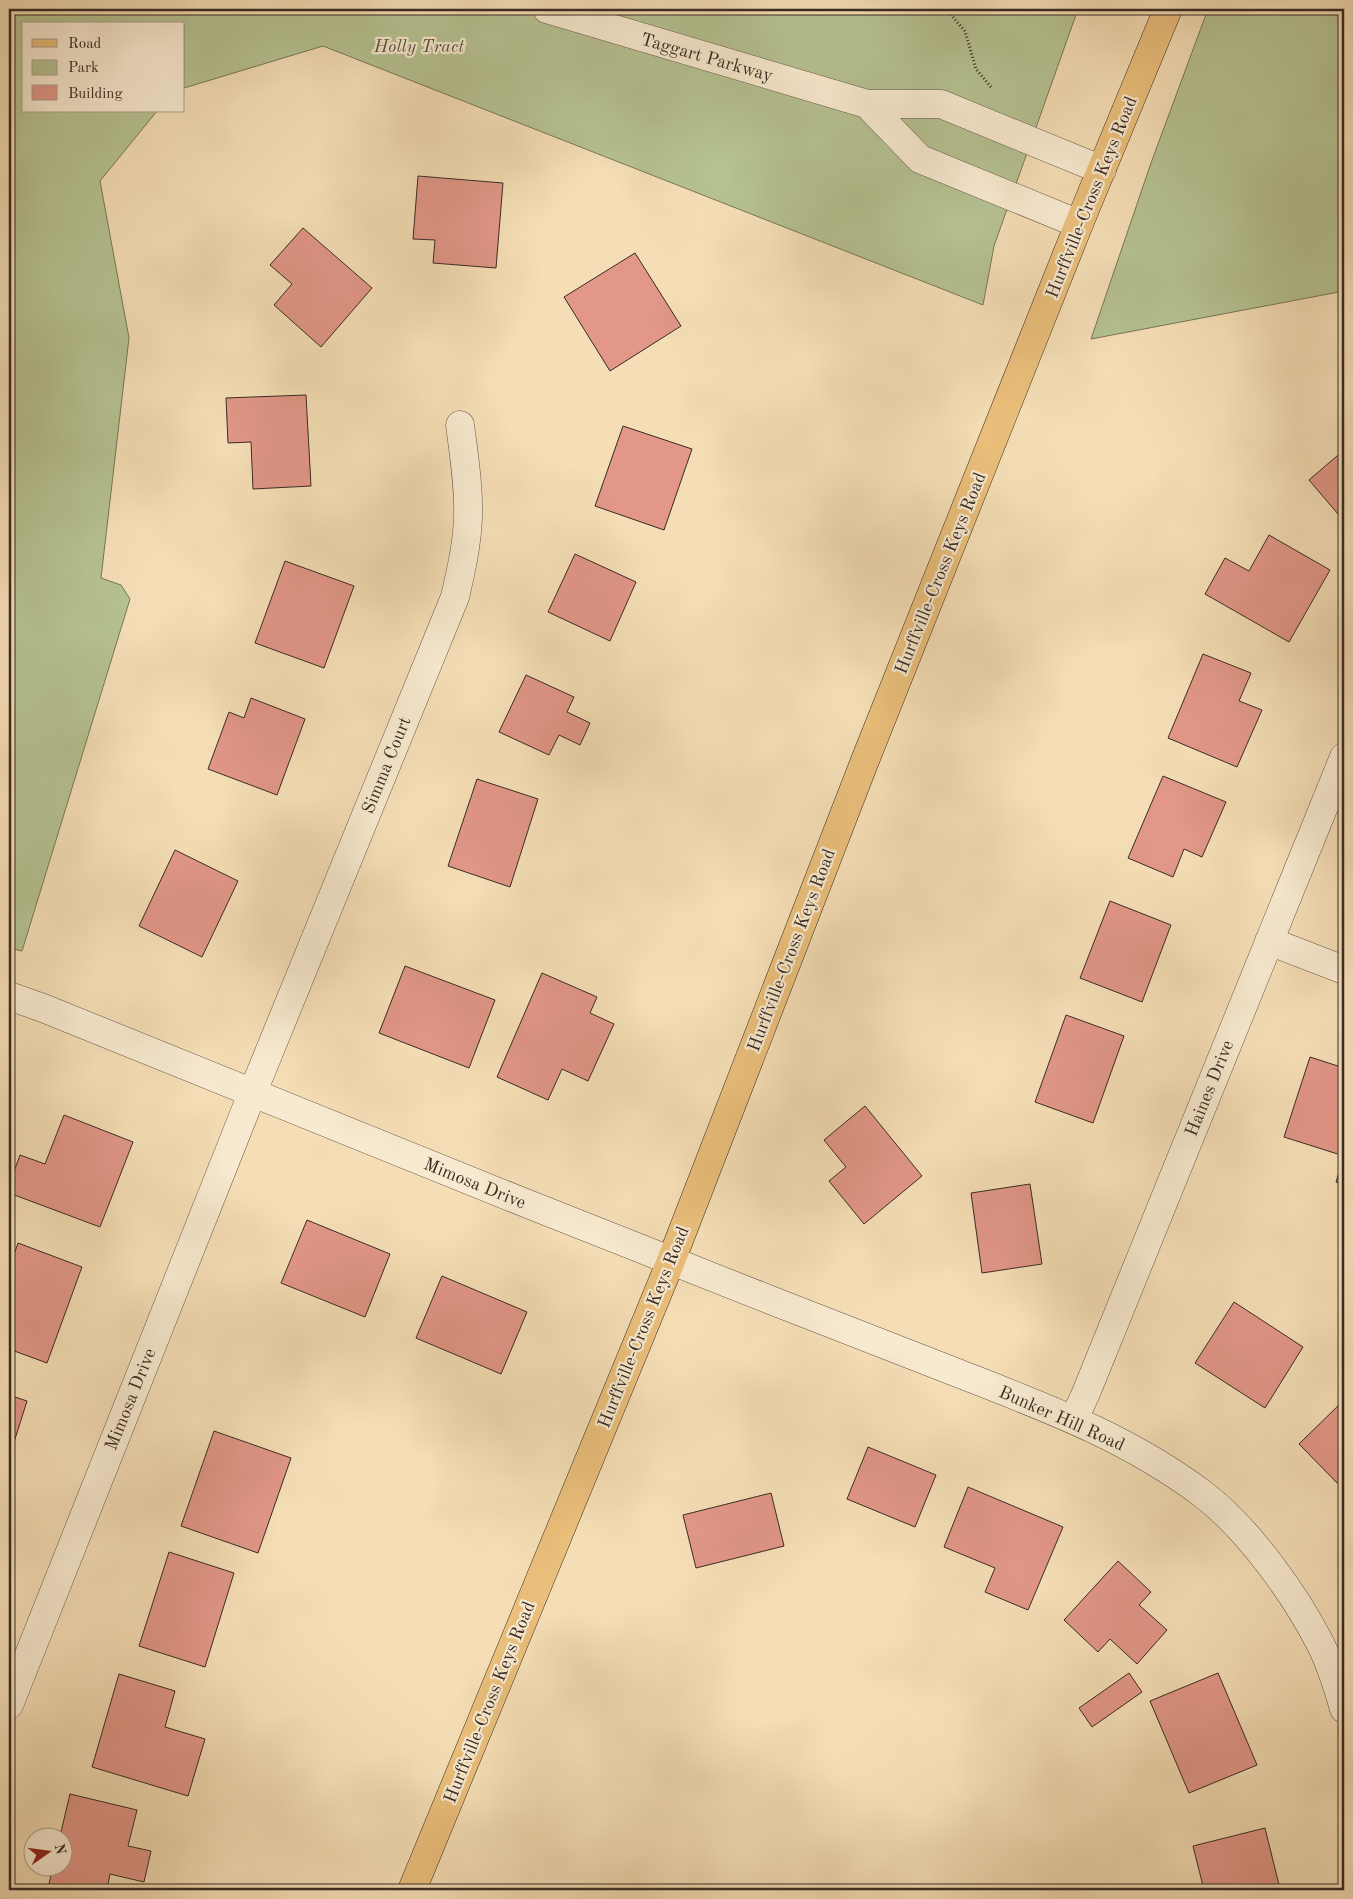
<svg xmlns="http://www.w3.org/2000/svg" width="1353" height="1899" font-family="'Old Standard TT',serif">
<rect width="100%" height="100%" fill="#f5deb6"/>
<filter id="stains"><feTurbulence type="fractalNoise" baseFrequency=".004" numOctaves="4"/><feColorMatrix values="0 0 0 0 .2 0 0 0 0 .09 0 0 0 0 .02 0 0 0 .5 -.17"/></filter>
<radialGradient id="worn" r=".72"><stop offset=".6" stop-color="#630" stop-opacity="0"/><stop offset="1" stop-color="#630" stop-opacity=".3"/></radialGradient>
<path fill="#b6c292" stroke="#77765b" d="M9,9H1078L994,246L983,305L323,46L184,88V24H24V111H157L100,181L129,338L101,578L121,585L130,599L22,951L9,948Z
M1208,9H1344V291L1091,339L1151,163Z"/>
<path fill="#e29788" stroke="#382b24" d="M418,176L503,183L496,268L433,263L435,240L413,239Z
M303,228L372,288L321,347L274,305L292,284L270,265Z
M635,253L681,326L610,371L564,297Z
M306,395L311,486L253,489L251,442L228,443L226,398Z
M623,426L692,449L664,530L595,506Z
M1344,450V521L1309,480Z
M1269,535L1330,570L1289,642L1205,594L1225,558L1249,571Z
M575,554L636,582L610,641L548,612Z
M285,561L354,586L324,668L255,643Z
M1203,654L1251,673L1239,701L1262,710L1237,767L1168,738Z
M526,675L574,697L567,712L590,723L580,745L559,735L549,755L499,732Z
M251,698L305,719L277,795L208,769L229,712L244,718Z
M1163,776L1226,802L1202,857L1184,849L1173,877L1128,858Z
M477,779L538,799L510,887L448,866Z
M175,850L238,881L202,957L139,926Z
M1110,901L1171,925L1142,1002L1080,978Z
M405,966L495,1000L469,1068L379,1033Z
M542,973L597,997L590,1013L614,1024L588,1081L562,1069L548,1100L497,1077Z
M1066,1015L1124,1036L1093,1123L1035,1102Z
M1310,1057L1344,1068V1185L1336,1182L1344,1156L1284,1137Z
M865,1106L922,1176L864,1224L829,1181L846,1167L824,1140Z
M64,1115L133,1142L100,1227L9,1193V1185L20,1155L45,1164Z
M1030,1184L1042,1264L982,1273L971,1193Z
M307,1220L390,1254L365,1317L281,1283Z
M18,1243L82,1267L47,1363L9,1349V1269Z
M442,1276L527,1312L501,1374L416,1338Z
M1234,1302L1303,1347L1265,1408L1195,1363Z
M9,1395L27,1401L9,1458Z
M1344,1400V1485L1342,1488L1299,1444Z
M214,1431L291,1458L258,1553L181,1526Z
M868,1447L936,1475L915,1527L847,1499Z
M968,1487L1063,1527L1028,1610L985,1592L995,1568L944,1547Z
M771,1493L784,1546L696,1568L683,1515Z
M169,1552L234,1573L205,1667L139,1646Z
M1118,1561L1151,1592L1139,1605L1167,1630L1137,1664L1110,1639L1098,1652L1064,1620Z
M1129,1673L1142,1692L1092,1727L1079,1708Z
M1218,1673L1257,1765L1189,1793L1150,1701Z
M119,1674L175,1691L165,1727L205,1739L188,1796L92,1767Z
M70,1794L137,1810L128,1846L151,1851L144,1882L110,1874L107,1890H74L49,1884L53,1866H62V1836H60Z
M1265,1828L1279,1885L1257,1890H1204L1193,1846Z"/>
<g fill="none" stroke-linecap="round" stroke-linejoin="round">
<defs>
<path id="minor" d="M547,9L867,104H941L1102,170
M867,104L920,159L1079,224
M1269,941L1344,970
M9,996L43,1008C286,1108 529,1205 773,1301C840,1327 906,1353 973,1379C1055,1411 1133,1441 1204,1495C1249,1530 1295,1594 1321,1645C1331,1665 1338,1688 1344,1709
M1074,1419L1086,1393L1344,757
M9,1705L252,1094L455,597C461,571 467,545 468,517C469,487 464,456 460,425"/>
<path id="major" d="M412,1890L671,1261L864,763L1079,224L1168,9"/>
</defs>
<use href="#minor" stroke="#675848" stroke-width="29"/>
<use href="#major" stroke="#382b24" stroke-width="29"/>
<path stroke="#382b24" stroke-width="3" stroke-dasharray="1 2.5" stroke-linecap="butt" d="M946,9L965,31L976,69L991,87"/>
<use href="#minor" stroke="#f8ead0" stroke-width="28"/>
<use href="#major" stroke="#eabf7b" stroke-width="28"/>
</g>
<g text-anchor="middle" stroke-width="4.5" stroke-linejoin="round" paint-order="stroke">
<g font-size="18" font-style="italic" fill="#585140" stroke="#f8ead0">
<text x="419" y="52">Holly Tract</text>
</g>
<g font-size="18" fill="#382b24" stroke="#f8ead0">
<text transform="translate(707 57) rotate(16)" y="6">Taggart Parkway</text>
<text transform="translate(1091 197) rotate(-68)" y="6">Hurffville-Cross Keys Road</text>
<text transform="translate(940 573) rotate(-68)" y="6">Hurffville-Cross Keys Road</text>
<text transform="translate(386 765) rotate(-68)" y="6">Simma Court</text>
<text transform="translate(791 950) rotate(-69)" y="6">Hurffville-Cross Keys Road</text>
<text transform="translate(1209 1088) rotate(-68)" y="6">Haines Drive</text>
<text transform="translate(475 1183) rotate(22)" y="6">Mimosa Drive</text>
<text transform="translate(643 1327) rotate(-68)" y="6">Hurffville-Cross Keys Road</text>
<text transform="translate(130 1399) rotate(-68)" y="6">Mimosa Drive</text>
<text transform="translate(1062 1418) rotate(24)" y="6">Bunker Hill Road</text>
<text transform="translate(489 1702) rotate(-68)" y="6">Hurffville-Cross Keys Road</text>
</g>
</g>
<rect width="1353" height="1899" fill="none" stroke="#f5deb6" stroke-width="30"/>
<rect x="10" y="10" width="1333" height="1879" fill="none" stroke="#382b24" stroke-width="2.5"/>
<rect x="15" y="15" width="1323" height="1869" fill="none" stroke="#382b24"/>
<rect x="22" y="22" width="162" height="90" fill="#f8ead0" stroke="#ab9e8b"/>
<rect x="32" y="39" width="25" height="8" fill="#eabf7b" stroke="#ab9e8b"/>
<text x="68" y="48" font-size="15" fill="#382b24">Road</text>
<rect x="32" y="60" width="25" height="15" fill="#b6c292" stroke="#ab9e8b"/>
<text x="68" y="72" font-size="15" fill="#382b24">Park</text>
<rect x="32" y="85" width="25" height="15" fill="#e29788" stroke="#ab9e8b"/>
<text x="68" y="98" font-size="15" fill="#382b24">Building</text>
<g transform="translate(48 1852) rotate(76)"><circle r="24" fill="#f8ead0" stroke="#ab9e8b"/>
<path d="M0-4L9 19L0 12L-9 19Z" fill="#8f2418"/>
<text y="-8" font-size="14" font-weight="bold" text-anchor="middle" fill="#382b24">N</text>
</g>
<rect width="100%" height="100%" filter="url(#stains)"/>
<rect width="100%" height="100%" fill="url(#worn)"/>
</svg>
